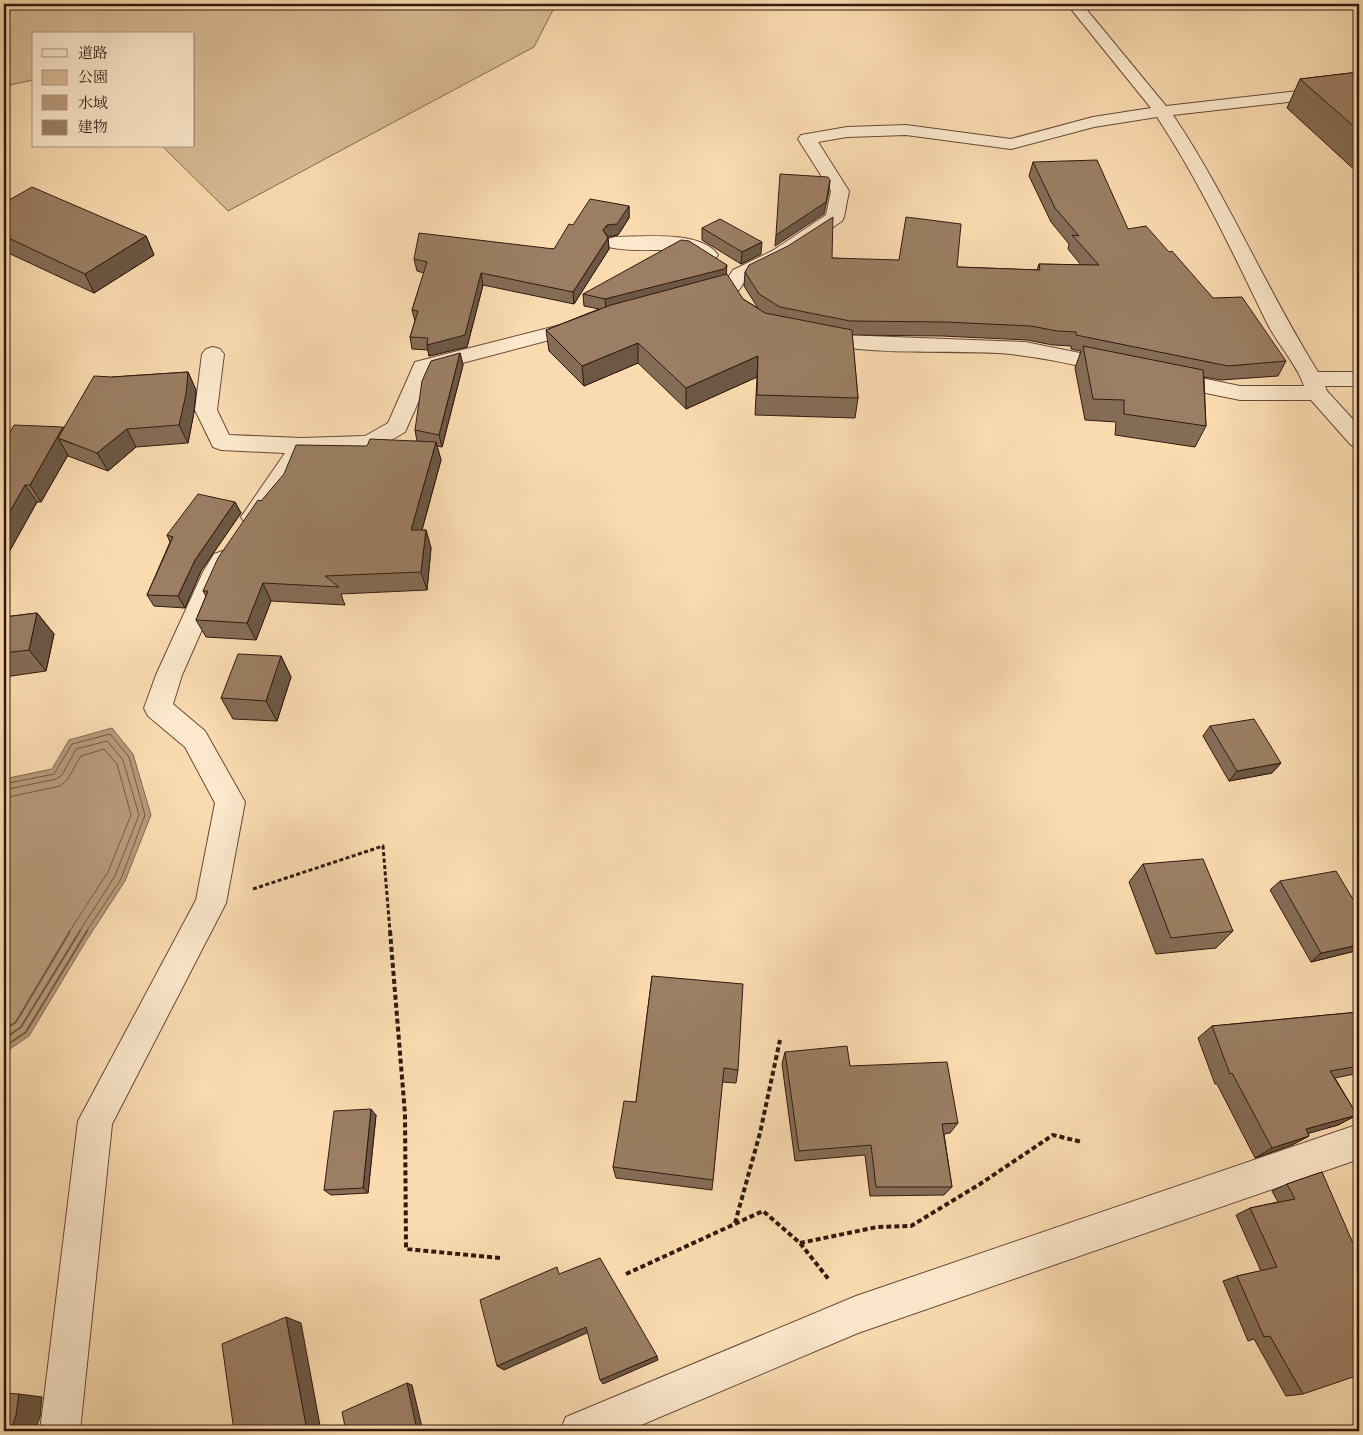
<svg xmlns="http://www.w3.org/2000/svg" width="1363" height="1435" font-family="'IM FELL English','Noto Serif JP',serif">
<rect width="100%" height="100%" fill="#fadbb0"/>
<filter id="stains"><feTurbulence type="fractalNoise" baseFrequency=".004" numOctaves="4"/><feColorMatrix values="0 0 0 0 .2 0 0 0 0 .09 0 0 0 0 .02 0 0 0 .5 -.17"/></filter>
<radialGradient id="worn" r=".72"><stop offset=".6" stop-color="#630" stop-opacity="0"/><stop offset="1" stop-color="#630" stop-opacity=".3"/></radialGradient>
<path fill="#d8ba95" stroke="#866a52" d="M4,4H556L534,47L228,211L162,146H194V34H34V80L4,86Z"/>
<path fill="#b7997a" stroke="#836650" d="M112,728L133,754L151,815L125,881L86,941L29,1036L4,1053V779L52,769L69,740Z"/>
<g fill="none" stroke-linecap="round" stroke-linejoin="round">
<path stroke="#765945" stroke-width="1" d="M4,784L54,774L72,744L110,734L129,757L145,815L121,879L86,932
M4,790L56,779L62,775L76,749L107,741L123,760L139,815L115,876L79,932
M4,798L60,786L67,780L81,756L104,749L117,764L131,815L108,872L69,932"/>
<path stroke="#765945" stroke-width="2" d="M4,1030L16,1022L70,931
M4,1039L21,1027L80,931
M4,1047L26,1032L87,931"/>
<defs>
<path id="minor" d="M1067,4H1082L1166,106L1359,84V94L1173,115C1228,197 1266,289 1318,372H1359V386H1325L1327,391L1359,426V448L1351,445L1311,400H1240L1167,385L1159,383L1156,378L1159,373L1167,371L1240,386H1304C1296,363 1278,345 1267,323C1233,253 1200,182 1157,117L1094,127L1011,149L906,135L847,137L818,142L849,191L844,217L842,221L786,259L747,278L739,290L698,301L691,299L688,295L691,291L725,282L733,270L772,251L826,215L831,191L798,139L801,135L847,127L906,125L1011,139L1093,117L1151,108Z
M615,237C642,237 701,230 718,255L715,259C702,262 698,252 686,251C661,248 633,253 608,247L605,243L608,239Z
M584,319L591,321L594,325L591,329L432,371L405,432L378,448L370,451L308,453L261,523L253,526L245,523L241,517L285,453L221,450L213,447L195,410L202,354L206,349L213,347L220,349L224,354L217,410L229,435L301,438L365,436L388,423L415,362Z
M816,330L868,336L1025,342L1115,360L1123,362L1126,367L1123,372L1115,374C1076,365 1038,356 999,353C936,350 870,356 809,341L806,336L809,331Z
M223,551L232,554L235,560L226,575L182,675L173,704L205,731L245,802L226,903L112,1124L80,1431H40L78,1121L196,900L215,803L185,747L148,716L144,708L156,675L203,572L214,554Z
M1359,1124V1159L858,1333L627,1431H560L566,1417L856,1296Z"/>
</defs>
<use href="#minor" stroke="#664a38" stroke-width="2"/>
<path stroke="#341910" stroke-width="3" stroke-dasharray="4 2.5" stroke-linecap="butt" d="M253,889L383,846L390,932"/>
<path stroke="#341910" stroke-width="4" stroke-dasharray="5 3" stroke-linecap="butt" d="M390,931L405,1114L406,1249L501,1258
M735,1223L760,1133L780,1040
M800,1243L877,1227L911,1226L980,1184L1053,1135L1082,1142
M626,1274L763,1211L800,1243L830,1281"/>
<use href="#minor" fill="#fce8cc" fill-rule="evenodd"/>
</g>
<path fill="#856c55" stroke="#341910" d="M1359,72V174L1287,108L1300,79Z
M1033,162L1128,229L1213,298L1286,361L1278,376L1221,380L1204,377L1206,426L1195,447L1115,435L1116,422L1085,420L1075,368L1081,351L1071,349V346L1053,345L1027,340L942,336L852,335L858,398L855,418L755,415L757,377L686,409L638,363L584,386L549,351L546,330L599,309L584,306L583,294L726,275L743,299L758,308L744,286L745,272L832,258L957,267L1037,270L1039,264L1081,265L1068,249L1069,244L1051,222L1029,176Z
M4,203L146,236L154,255L94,293L4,251Z
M629,206V218L618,235L608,237L609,249L574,304L483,285L467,347L429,356L428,350L412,349L410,337L415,321L412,310L424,273L417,271L414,259L554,249L573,225Z
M702,228L761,254L741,264L702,240Z
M460,353L463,365L442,447L437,446L441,460L422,530H426L431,548L427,590L341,594L345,605L271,601L256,640L206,637L196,620L206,596L203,591L261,501L367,446L417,441L415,430Z
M188,372L196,390L194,412L188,443L136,447L108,471L68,456V455L41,502H37L4,561V443L63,428L112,377Z
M235,502L241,513L201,571L185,608L154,606L147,595L170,542L167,535Z
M37,613L54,634L46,671L4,677V617Z
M281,656L291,677L277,721L233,719L221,698Z
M1210,726L1281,763L1272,773L1229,781L1203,736Z
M1143,864L1233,931L1216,948L1156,954L1129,882Z
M1280,881L1359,950L1311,962L1270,890Z
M652,976L738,1070L736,1083L722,1082L712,1190L616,1178L613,1167L636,1102Z
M1359,1012V1073L1335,1078L1357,1115L1338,1125L1308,1133L1309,1136L1292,1145L1255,1158L1217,1084H1215L1198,1038L1212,1026Z
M785,1052L850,1066L958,1123L950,1133L944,1134L952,1187L944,1195L870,1196L865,1155L795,1161L782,1064Z
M376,1115L368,1193L331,1195L324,1190Z
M1322,1172L1303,1394L1286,1396L1254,1339L1248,1341L1223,1281L1237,1276L1261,1271L1236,1215L1250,1208L1278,1202L1272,1191L1287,1184Z"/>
<path fill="#6c5845" stroke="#341910" d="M830,180L829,191L824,214L775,246L776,235Z
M629,206V218L618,235L608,237L603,230Z
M146,236L154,255L94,293L85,274Z
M608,238L609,249L574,304L573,292Z
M762,242L761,254L741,264L742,252Z
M727,265L726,277L606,311L605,299Z
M481,273L483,285L467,347L429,356L427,345Z
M638,343V363L584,386L582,366Z
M460,353L463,365L442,447L439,435Z
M758,356L757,377L686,409V388Z
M188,372L196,390L194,412L188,443L179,425Z
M63,427L73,444L58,438L68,455L41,502L30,485Z
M127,429L136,447L108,471L97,453Z
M436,442L441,460L417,548L411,530Z
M25,485L37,502L4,561V522Z
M235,502L241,513L201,571L185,608L178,596L195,560Z
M426,530L431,548L427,590L421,572Z
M263,583L271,601L256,640L247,623Z
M37,613L54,634L46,671L29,650Z
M281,656L291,677L277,721L266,701Z
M1281,763L1272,773L1229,781L1237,771Z
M1359,945V950L1311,962L1321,953Z
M371,1109L376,1115L368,1193L363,1188Z
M1357,1115L1338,1125L1289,1139L1306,1129Z
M1309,1136L1292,1145L1255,1158L1272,1148Z
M286,1317L301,1323L321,1431H307Z
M586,1327L589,1332L504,1370L497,1366Z
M657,1356L658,1360L603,1384L600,1380Z
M407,1383L412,1385L423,1431H415Z
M19,1394L42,1397L40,1417L35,1431H11Z"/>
<path fill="#9b7e63" stroke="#341910" d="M1359,72V131L1300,79Z
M1097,160L1128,229L1146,226L1169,252L1172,251L1213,298L1242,297L1286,361L1228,366L1076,335V332L1057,331L1031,326L945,322L850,321L780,307L759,294L745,272L749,265L788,246L833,217L832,258L899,260L906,217L961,224L957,267L1040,270L1039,264L1099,265L1072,235L1079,236L1055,208L1033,162Z
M780,174L828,177L830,180L826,202L776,235Z
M32,187L146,236L85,274L4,236V203Z
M590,199L629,206L617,224L607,225L603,230L608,238L573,292L481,273L465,335L427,345L428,338L410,337L418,311L412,310L427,262L414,259L419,233L554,249L569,224L573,225Z
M720,219L762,242L742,252L702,228Z
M681,240L689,241L727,265L724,269L605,299L583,294Z
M727,274L743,299L765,313L852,330L858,398L757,395L758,356L686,388L638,343L582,366L546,330L611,305Z
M1083,346L1203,370L1206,426L1124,414V400L1093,399Z
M460,353L439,435L415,430L422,381L431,361Z
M188,372L186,394L179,425L127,429L97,453L58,438L94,376L112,377Z
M14,425L63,427L30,485H25L4,522V443Z
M370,439L436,442L411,530H426L421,572L325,576L339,587L263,583L247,623L196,620L208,591H203L218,558L258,500L261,501L284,474L296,445L367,446Z
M198,494L235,502L195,560L178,596L147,595L173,537L167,535Z
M37,613L29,650L4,653V617Z
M238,654L281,656L266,701L221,698Z
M1254,719L1281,763L1237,771L1210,726Z
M1203,859L1233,931L1171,938L1143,864Z
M1336,871L1359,909V945L1321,953L1280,881Z
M652,976L743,984L738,1070L724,1068L713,1180L613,1167L624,1101L636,1102Z
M1359,1012V1066L1330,1071L1357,1115L1306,1129L1309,1136L1272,1148L1232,1073L1230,1074L1212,1026Z
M847,1046L850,1066L947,1062L958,1123L942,1124L952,1187H876L871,1145L799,1151L785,1052Z
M371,1109L363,1188L324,1190L334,1111Z
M1322,1172L1359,1257V1375L1303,1394L1270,1336L1264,1337L1237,1276L1277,1267L1250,1208L1295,1199L1287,1184Z
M600,1258L657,1356L600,1380L586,1327L497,1366L480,1300L557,1267L559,1274Z
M286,1317L307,1431H234L222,1344Z
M407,1383L417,1430L415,1431H346L342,1412Z
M4,1393L19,1394L16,1415L11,1431H4Z"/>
<rect width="1363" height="1435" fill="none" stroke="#fadbb0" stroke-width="20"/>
<rect x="5" y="5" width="1353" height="1425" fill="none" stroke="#341910" stroke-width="2.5"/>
<rect x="10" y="10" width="1343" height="1415" fill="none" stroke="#341910"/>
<rect x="32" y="32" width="162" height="115" fill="#fce8cc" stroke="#ac9581"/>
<rect x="42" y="49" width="25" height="8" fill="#fce8cc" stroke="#ac9581"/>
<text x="78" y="58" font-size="15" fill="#341910">道路</text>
<rect x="42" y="70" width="25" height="15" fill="#d8ba95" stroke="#ac9581"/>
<text x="78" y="82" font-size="15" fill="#341910">公園</text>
<rect x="42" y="95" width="25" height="15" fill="#b7997a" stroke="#ac9581"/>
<text x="78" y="108" font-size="15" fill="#341910">水域</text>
<rect x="42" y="120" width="25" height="15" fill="#9b7e63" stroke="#ac9581"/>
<text x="78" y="132" font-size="15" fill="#341910">建物</text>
<rect width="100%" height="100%" filter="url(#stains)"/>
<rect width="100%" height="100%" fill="url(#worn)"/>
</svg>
